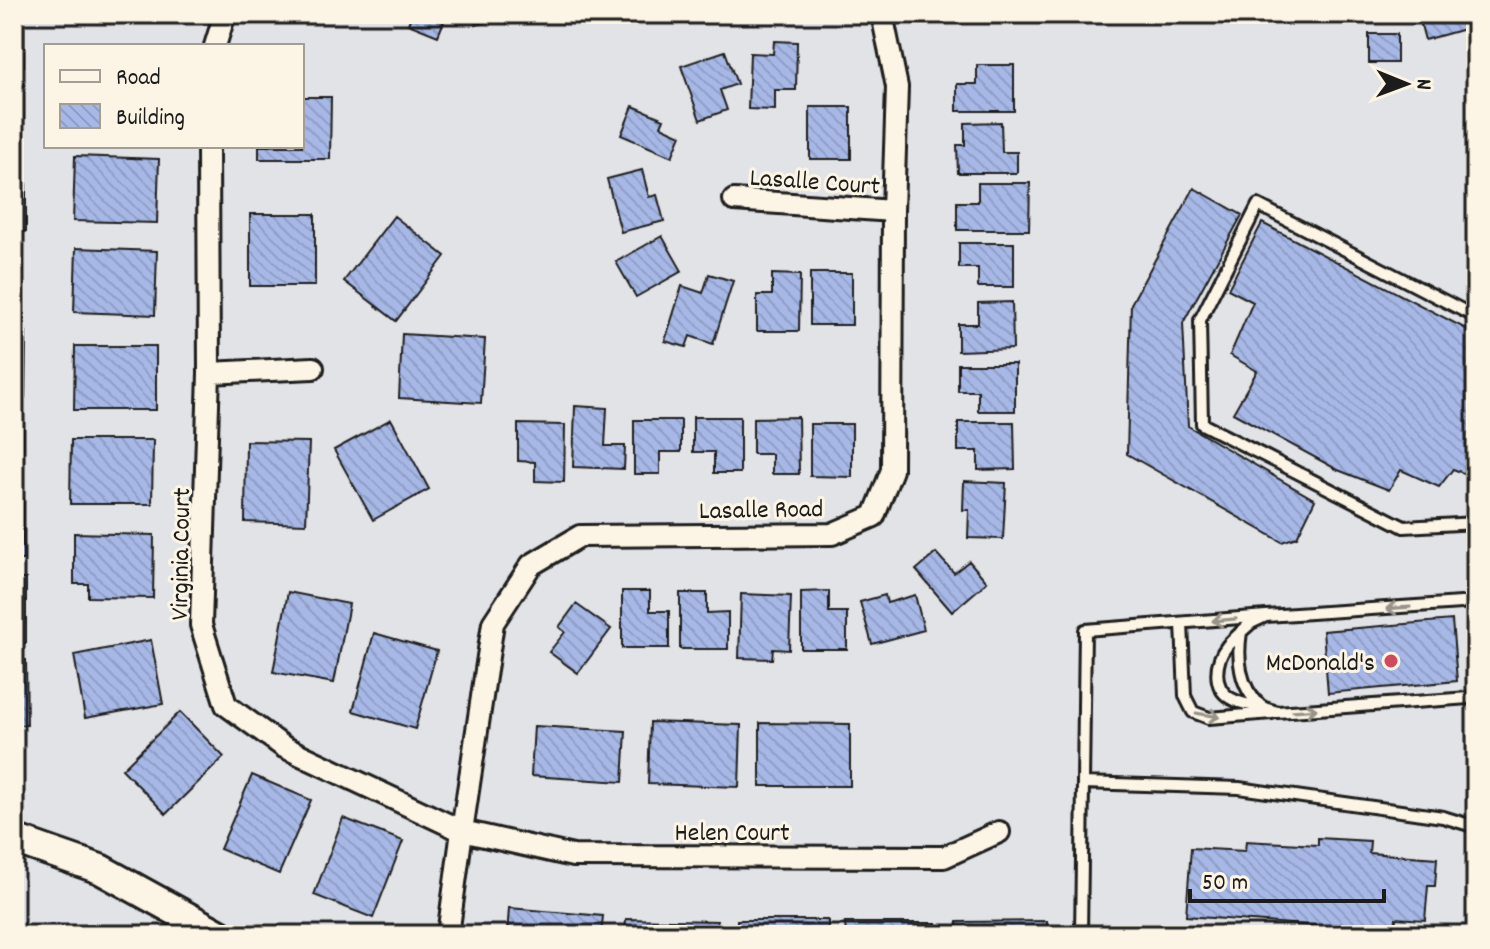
<svg xmlns="http://www.w3.org/2000/svg" width="1490" height="949" font-family="Dekko,sans-serif">
<defs>
<pattern id="building-back-hatch" width="6" height="6" patternUnits="userSpaceOnUse" patternTransform="scale(2)"><rect width="6" height="6" fill="#a7b8e7"/><path d="M-1 5l2 2M0 0l6 6M5-1l2 2" fill="none" stroke="#8f9ec6"/></pattern>
</defs>
<rect width="100%" height="100%" fill="#e2e3e6"/>
<filter id="ink" filterUnits="userSpaceOnUse"><feTurbulence type="fractalNoise" baseFrequency=".0125" numOctaves="2"/><feDisplacementMap in="SourceGraphic" scale="16" xChannelSelector="R" yChannelSelector="G"/><feConvolveMatrix kernelMatrix="1 2 1 2 8 2 1 2 1" color-interpolation-filters="sRGB"/></filter>
<g filter="url(#ink)">
<path fill="url(#building-back-hatch)" stroke="#1c1c1c" stroke-width="2" d="M14,14H24V66H14Z
M412,14H447L438,36L408,24Z
M472,14H514L476,25Z
M1346,14H1375L1373,21Z
M1418,14H1464L1468,28L1425,40Z
M1369,34H1397V63H1369Z
M774,41L797,42L796,90H775V110L748,109L750,53L773,54Z
M725,51L737,84L720,90L727,110L700,120L681,66Z
M977,65H1014V111H957V84H977Z
M14,84H23L24,147L14,148Z
M302,97H331L330,159H259V146H302Z
M633,106L664,119L661,126L681,135L672,157L621,135Z
M810,107H851V159H810Z
M1001,122L1002,152H1017V173H958L957,145H965V123Z
M75,156L159,159L157,223L73,221Z
M14,167H26V231H14Z
M642,170L649,197L657,195L664,221L621,232L607,179Z
M978,183H1030L1029,230H957V202H978Z
M1194,188L1242,215L1183,323L1188,426L1315,500L1297,537L1282,542L1127,454L1131,304Z
M250,214H315V286H250Z
M394,216L445,256L396,321L344,281Z
M1262,223L1476,334V478L1453,469L1439,487L1401,470L1389,490L1338,470L1233,413L1257,371L1230,355L1253,302L1228,289Z
M662,236L682,271L636,297L616,262Z
M959,243H1014V287H978V268H959Z
M76,248L157,251L155,315L74,312Z
M14,249H23V313H14Z
M810,273H852V325H810Z
M709,274L733,281L713,344L690,336L686,347L665,341L682,286L703,293Z
M772,274L800,275L799,331H757V295H772Z
M1012,302L1013,349L958,351V324H978V303Z
M14,331L26,332L25,397L14,396Z
M402,334L485,339L481,403L399,398Z
M75,346H156V410H74Z
M958,364H1015V411H978V391H958Z
M575,406L607,408L605,446H625L624,469L573,467Z
M14,413H23V478H14Z
M693,417H740V473H714V452H693Z
M798,417L799,474H772V454H753V418Z
M391,419L429,489L373,520L334,450Z
M634,420H681V452H660V474H634Z
M958,422H1014L1015,469L978,470V451H958Z
M518,424L565,425L564,482L535,481V462L518,461Z
M810,424H852V477L810,476Z
M71,440H153L152,504H70Z
M246,441L309,442L306,524L245,522Z
M964,481L1006,483L1003,539L968,538L969,510H963Z
M14,496H23V560H14Z
M74,533L154,535L153,598L88,597V584H74Z
M936,553L954,573L969,561L987,582L952,612L916,570Z
M14,579H26V643H14Z
M622,591H650V611H669V648H622Z
M829,591V612H847V649H801V592Z
M288,592L349,604L334,683L273,672Z
M680,593H707V613L728,612V649H680Z
M741,594L791,596L789,650L773,649L772,659L739,658Z
M885,595L887,603L915,595L924,630L872,644L860,602Z
M576,604L611,629L578,673L549,652L565,632L559,627Z
M1452,620L1457,681L1328,693L1323,631Z
M374,633L437,651L415,729L353,711Z
M151,640L163,704L85,718L74,655Z
M14,660H26L27,725H14Z
M180,712L224,757L166,814L122,769Z
M650,722L741,725L739,787L648,784Z
M760,723L850,724V786H760Z
M534,726L626,731L623,782L531,776Z
M252,775L311,800L279,874L220,849Z
M343,818L403,841L373,918L314,895Z
M1318,838L1370,841L1369,853L1437,858L1435,886H1428L1425,920L1396,918L1395,932L1186,916L1191,848L1245,851L1246,841L1318,845Z
M509,908L603,916L601,935H507Z
M626,919L717,921V935H625Z
M737,920H828V935H737Z
M1047,921V935H957V922Z
M845,923H936V935H846Z"/>
<g fill="none" stroke-linecap="round" stroke-linejoin="round">
<defs>
<path id="lane" d="M1476,304L1470,314L1258,205L1200,320L1202,424L1404,527L1476,523
M1476,602L1266,616L1251,623L1241,632C1237,657 1239,687 1260,705C1264,709 1272,710 1277,712L1469,698L1476,695
M1266,616L1085,630L1083,783L1239,788L1443,817L1476,827
M1182,623L1185,696L1193,712L1209,718L1272,713
M1241,632C1236,637 1231,641 1227,646C1215,661 1212,687 1230,698C1240,704 1250,705 1261,707
M1081,935L1083,783"/>
<path id="street" d="M215,46L224,17
M208,146L209,373L201,625L226,705L284,747L462,831L573,856L944,857L999,832
M734,200L893,211
M209,373L313,368
M448,935L462,831L493,623L531,565L580,536L832,534L874,516L892,470L893,211L897,87L882,14"/>
<path id="secondary" d="M14,839L100,869L220,935"/>
</defs>
<use href="#lane" stroke="#1c1c1c" stroke-width="16"/>
<use href="#street" stroke="#1c1c1c" stroke-width="26"/>
<use href="#secondary" stroke="#1c1c1c" stroke-width="34"/>
<use href="#lane" stroke="#fcf5e5" stroke-width="10"/>
<use href="#street" stroke="#fcf5e5" stroke-width="20"/>
<use href="#secondary" stroke="#fcf5e5" stroke-width="28"/>
</g>
<defs><path id="oneway-shaft" d="M-6 0H5M1.5-3L5.5 0L1.5 3" fill="none" stroke-width="1.6" stroke-linecap="round" stroke-linejoin="round" transform="scale(2)"/></defs>
<g stroke="#97938b">
<use href="#oneway-shaft" transform="translate(1398 608) rotate(176)"/>
<use href="#oneway-shaft" transform="translate(1224 620) rotate(175)"/>
<use href="#oneway-shaft" transform="translate(1305 710) rotate(-4)"/>
<use href="#oneway-shaft" transform="translate(1208 715) rotate(9)"/>
</g>
</g>
<circle fill="#d1495b" stroke="#fcf5e5" stroke-width="3" cx="1391" cy="661" r="8"/>
<g text-anchor="middle" stroke-width="6" stroke-linejoin="round" paint-order="stroke">
<g font-size="26" fill="#1c1c1c" stroke="#fcf5e5">
<text transform="translate(815 180) rotate(4)" y="9">Lasalle Court</text>
<text transform="translate(761 508) rotate(-1)" y="9">Lasalle Road</text>
<text transform="translate(179 554) rotate(-89)" y="9">Virginia Court</text>
<text x="732" y="840">Helen Court</text>
</g>
<g font-size="26" fill="#1c1c1c" stroke="#fcf5e5" text-anchor="end">
<text x="1375" y="670">McDonald's</text>
</g>
</g>
<rect width="1490" height="949" fill="none" stroke="#fcf5e5" stroke-width="48"/>
<rect x="24" y="24" width="1442" height="901" fill="none" stroke="#1c1c1c" stroke-width="3" filter="url(#ink)"/>
<rect x="44" y="44" width="260" height="104" fill="#fcf5e5" stroke="#a29e95" stroke-width="2"/>
<rect x="60" y="70" width="40" height="12" fill="#fcf5e5" stroke="#a29e95" stroke-width="2"/>
<text x="116" y="84" font-size="24" fill="#1c1c1c">Road</text>
<rect x="60" y="104" width="40" height="24" fill="url(#building-back-hatch)" stroke="#a29e95" stroke-width="2"/>
<text x="116" y="124" font-size="24" fill="#1c1c1c">Building</text>
<g transform="translate(1406 84) rotate(91)" stroke="#fcf5e5" stroke-width="6" paint-order="stroke">
<path d="M0-6L14 30L0 20L-14 30Z" fill="#1c1c1c"/>
<text y="-12" font-size="22" font-weight="bold" text-anchor="middle" fill="#1c1c1c">N</text>
</g>
<path d="M1190 889v12h194v-12" fill="none" stroke="#1c1c1c" stroke-width="4"/>
<text x="1202" y="889" font-size="24" fill="#1c1c1c" stroke="#fcf5e5" stroke-width="6" paint-order="stroke">50 m</text>
</svg>
